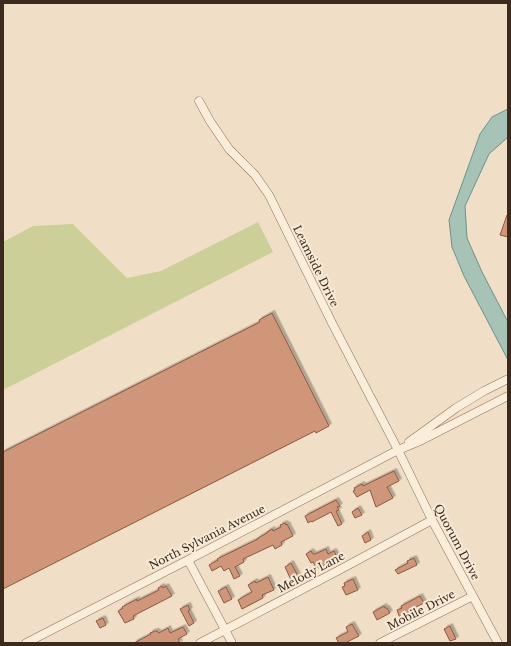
<svg xmlns="http://www.w3.org/2000/svg" width="511" height="646" font-family="'Libre Baskerville',serif">
<defs>
<filter id="shadow"><feDropShadow dx="2.5" dy="-2.5" stdDeviation="0" flood-color="#0004"/></filter>
</defs>
<rect width="100%" height="100%" fill="#f0dfc6"/>
<path fill="#cdcf99" d="M258,222L273,252L3,390V242L33,226L73,224L127,278L161,271Z"/>
<path fill="#a7c3b8" stroke="#6d9286" d="M508,109V137L489,154L465,206L467,238L482,272L508,322V360L464,276L452,247L449,220L480,134L492,117Z"/>
<path fill="#cf967a" stroke="#8c5740" filter="url(#shadow)" d="M507,215H508V237L500,235Z
M272,313L329,426L316,433L315,431L3,589V452L260,322L259,320Z
M394,471L399,481L387,487L393,498L376,507L370,490L357,497L353,491L355,490L354,488L362,484L363,486Z
M336,500L340,506L337,507L339,510L336,511L342,524L338,526L331,512L312,522L311,521L308,523L305,516Z
M358,508L362,515L355,518L352,512Z
M285,523L286,525L287,524L293,536L281,542L282,545L275,549L273,545L243,559L244,562L235,567L240,576L234,579L229,568L224,571L221,566L212,571L209,565L218,560L217,559L258,539V538L267,533V532L272,529L273,531L281,527L280,525Z
M368,532L371,540L365,543L362,536Z
M326,549L328,554L334,551L338,559L318,568V567L316,568L313,562L311,563L306,554L311,551L313,554H315Z
M414,558L417,565L398,574L395,570L408,563L407,561Z
M291,563L299,578L292,582L285,567Z
M268,577L274,590L262,595L263,598L242,609L238,600L252,592L248,585L255,581L256,583Z
M353,579L358,590L346,595L342,587L345,586L344,583Z
M162,586L163,588L166,586L172,596L133,616L134,619L125,623L118,611L123,608L122,607L137,599V601L159,590L158,588Z
M226,587L232,599L224,603L218,591Z
M420,596L424,603L410,610L411,612L400,618L397,610L402,608L401,606Z
M188,605L190,610L188,611L194,623L189,626L180,609Z
M384,606L385,608H387L390,613L377,620L373,612Z
M103,618L106,625L100,628L96,621Z
M352,624L359,636L345,643H339L336,638L348,632L346,627Z
M450,626L456,639L450,641L444,629Z
M183,627L187,634L178,639L180,643H134L151,634L150,633L155,631H157L159,633L168,628L170,633Z"/>
<g fill="none" stroke-linecap="round" stroke-linejoin="round">
<defs>
<path id="minor" d="M199,101L210,121L229,149L255,175L269,195L332,323L398,450L432,520L498,643
M409,442L456,408L484,391L508,379
M188,560L232,643
M26,643L188,560L398,450L420,441L508,396
M200,643L343,568L432,520
M380,643L473,596"/>
</defs>
<use href="#minor" stroke="#8c705b" stroke-width="9"/>
<use href="#minor" stroke="#faedda" stroke-width="8"/>
</g>
<g text-anchor="middle" stroke-width="4" stroke-linejoin="round" paint-order="stroke">
<g font-size="11" fill="#3c2a1f" stroke="#f7ead6">
<text transform="translate(316 266) rotate(64)" y="4">Leamside Drive</text>
<text transform="translate(207 537) rotate(-27)" y="4">North Sylvania Avenue</text>
<text transform="translate(457 542) rotate(62)" y="4">Quorum Drive</text>
<text transform="translate(311 572) rotate(-28)" y="4">Melody Lane</text>
<text transform="translate(421 610) rotate(-27)" y="4">Mobile Drive</text>
</g>
</g>
<rect width="511" height="646" fill="none" stroke="#3c2a1f" stroke-width="8"/>
</svg>
